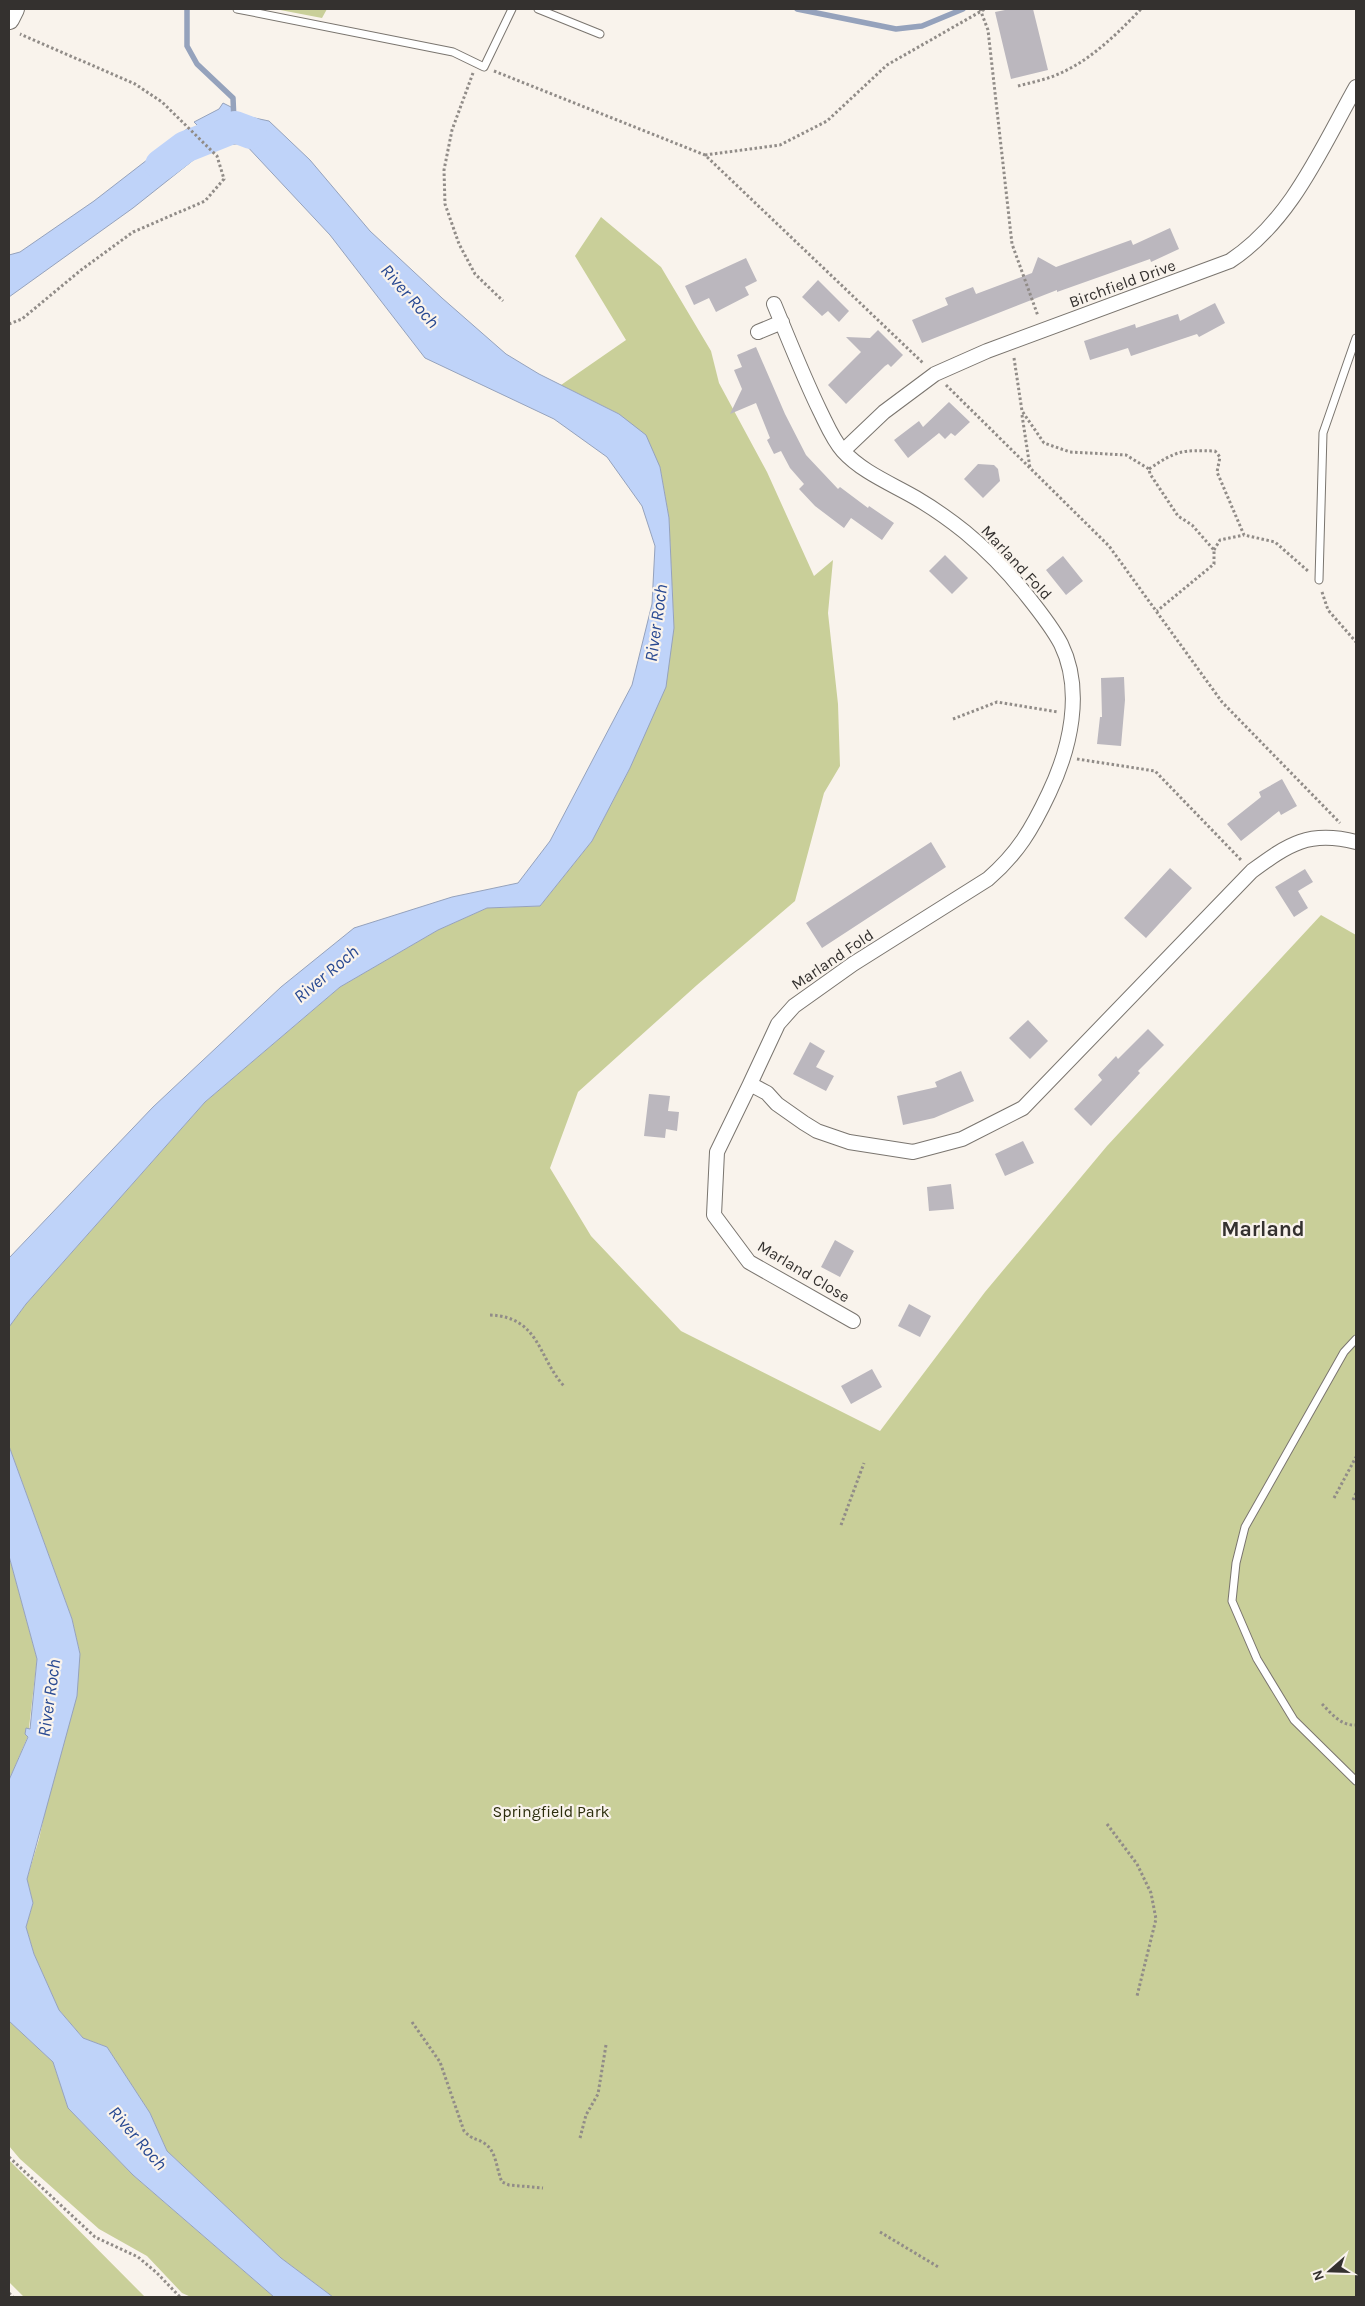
<svg xmlns="http://www.w3.org/2000/svg" width="1365" height="2306" font-family="Karla,sans-serif">
<rect width="100%" height="100%" fill="#f9f3ec"/>
<path fill="#c9cf99" d="M275,9H327L322,18Z
M601,217L661,267L711,351L719,383L767,472L814,576L833,560L828,613L838,704L840,766L824,793L795,901L697,985L578,1092L550,1168L591,1236L681,1331L880,1431L985,1292L1107,1146L1321,915L1356,935V2297H333L281,2258L167,2151L150,2113L107,2047L83,2038L59,2010L34,1954L26,1927L33,1903L27,1879L39,1839L80,1654L72,1619L9,1446V1327L26,1304L205,1102L340,987L438,930L487,908L540,906L592,841L630,768L645,731L674,628L669,518L660,467L619,414L561,385L626,340L575,256Z
M9,1556L37,1659L28,1736L9,1780Z
M9,2021L53,2062L68,2108L133,2175L274,2297H191L182,2293L147,2256L99,2229L20,2159L9,2146Z
M9,2160L145,2297H24L9,2282Z"/>
<path fill="#bfd3f9" stroke="#95a2bc" d="M223,103L233,108L231,113L269,121L310,160L370,231L442,298L506,354L539,374L619,414L646,435L660,467L669,518L674,628L666,687L630,768L592,841L540,906L487,908L438,930L340,987L205,1102L26,1304L9,1327V1258L153,1107L281,987L354,928L452,897L518,883L550,841L632,685L652,604L655,546L642,506L607,457L554,419L425,358L330,235L244,143L218,146L194,122L219,109Z
M187,129L206,150L133,208L9,297V255L20,252L94,201Z
M9,1446L72,1619L80,1654L77,1696L27,1879L33,1903L26,1927L34,1954L59,2010L83,2038L107,2047L150,2113L167,2151L281,2258L333,2297H274L133,2175L68,2108L53,2062L9,2021V1780L28,1737L25,1734L26,1728L30,1729L37,1659L9,1556Z"/>
<g fill="none" stroke-linecap="round" stroke-linejoin="round">
<path stroke="#95a2bc" stroke-width="5.5" d="M187,9V46L197,64L233,98L234,121
M797,9L896,29L922,26L963,9"/>
<path stroke="#bfd3f9" stroke-width="32" d="M161,165L185,147L235,127L251,133"/>
</g>
<path fill="#bbb7be" d="M1010,9H1033L1048,70L1011,79L995,12Z
M1170,228L1179,249L1151,262L1150,259L1057,292V290L922,343L912,320L948,305L945,298L973,287L976,294L1032,273L1038,257L1056,267L1131,240L1133,245Z
M746,258L757,281L745,287L749,295L716,312L709,298L694,305L685,286Z
M818,280L849,311L839,322L828,311L822,316L802,297Z
M1215,303L1225,323L1199,337L1197,334L1131,356L1128,348L1090,360L1084,341L1135,324L1136,328L1178,314L1180,321Z
M878,330L903,355L891,367L888,364L885,366L846,404L828,385L861,352L846,337L870,338Z
M756,347L785,414L806,455L838,489L840,487L868,508L869,506L894,523L882,540L851,518L844,528L815,506L799,489L804,484L790,468L781,451L774,454L767,440L770,438L756,403L730,414L742,389L734,370L742,367L737,355Z
M949,402L970,422L955,436L951,433L945,439L939,433L908,458L894,440L919,421L923,427Z
M978,464L994,465L998,469L1000,481L983,498L964,479Z
M945,555L968,578L952,594L929,571Z
M1063,556L1083,581L1066,595L1046,570Z
M1124,677L1125,700L1121,746L1097,744L1100,717H1102L1101,678Z
M1282,779L1297,806L1281,815L1279,811L1241,841L1227,824L1261,797L1259,792Z
M931,842L946,867L822,948L806,923Z
M1170,868L1192,888L1146,938L1124,918Z
M1305,869L1313,882L1298,891L1308,908L1294,917L1275,887Z
M1028,1020L1048,1041L1030,1059L1009,1038Z
M1148,1029L1164,1045L1138,1071L1140,1073L1091,1126L1074,1109L1102,1080L1098,1075L1116,1056L1118,1059Z
M810,1042L825,1051L816,1067L834,1076L826,1091L793,1074Z
M961,1071L974,1101L934,1118L903,1125L897,1096L937,1087L935,1082Z
M649,1094L670,1096L668,1111L679,1112L677,1131L666,1129L665,1138L644,1136Z
M1023,1141L1034,1163L1005,1176L995,1154Z
M951,1184L954,1209L929,1211L927,1187Z
M835,1240L854,1251L840,1277L821,1267Z
M909,1304L931,1316L920,1337L898,1326Z
M872,1369L882,1387L851,1404L841,1386Z"/>
<g fill="none" stroke-linecap="round" stroke-linejoin="round">
<defs>
<path id="service" d="M237,9L453,52L484,67L512,9
M538,9L600,34
M1319,580L1323,433L1356,338
M1356,1339L1344,1352L1245,1527L1236,1563L1232,1601L1257,1659L1294,1720L1356,1781"/>
<path id="minor" d="M774,304C789,340 803,376 820,411C827,425 833,440 843,451C862,472 892,484 916,498C933,508 950,520 965,532C988,551 1010,574 1028,597C1040,612 1052,627 1061,644C1084,691 1070,749 1049,793C1032,829 1018,853 988,879L853,964L794,1006L778,1024L750,1084L767,1093L777,1104L804,1123L817,1131L849,1142L913,1152L962,1139L1023,1108L1252,871C1289,844 1309,830 1356,842
M758,332L782,322
M843,451L884,412L935,374L987,351L1230,261C1291,221 1321,149 1356,87
M750,1084L717,1152L714,1215L749,1262L853,1321"/>
<path id="secondary" d="M9,19L14,9"/>
</defs>
<use href="#service" stroke="#7a756f" stroke-width="9"/>
<use href="#minor" stroke="#7a756f" stroke-width="16"/>
<use href="#secondary" stroke="#7a756f" stroke-width="22"/>
<path stroke="#918c88" stroke-width="3" stroke-dasharray="2.5 2.5" stroke-linecap="butt" d="M980,9L988,30L1012,244L1038,316
M494,71L705,155L923,363
M473,73L452,130L444,170L445,204L459,244L475,274L503,301
M1018,86C1033,82 1049,79 1063,72C1093,58 1119,32 1141,9
M705,155L780,145L827,121L887,65L985,9
M9,324L22,319L81,270L133,232L205,201L224,179L217,156L162,102L135,84L20,34
M1014,358L1022,411L1044,443L1070,452L1126,455L1149,469L1150,474L1178,516L1192,525L1214,550V564L1157,611
M946,385L1109,546L1222,702L1340,823
M1022,415L1030,468
M1149,469C1177,450 1182,450 1215,451L1220,457L1217,472L1244,535L1275,542L1308,571
M1214,550L1220,540L1244,535
M1322,592L1328,610L1356,642
M953,719L997,702L1058,712
M1077,759L1155,771L1242,861
M490,1315C540,1317 538,1358 564,1386
M1334,1498L1356,1457
M1353,1500L1356,1493
M841,1525L864,1463
M1322,1704C1332,1714 1341,1726 1356,1725
M1107,1824L1137,1864L1151,1893L1156,1919L1137,1996
M412,2022L440,2062L464,2131C474,2141 474,2137 484,2143C497,2151 496,2169 502,2182L509,2185L543,2188
M580,2138L586,2115L598,2094L606,2045
M9,2157L95,2237L138,2257L157,2273L180,2297
M880,2232L940,2268
M9,2293L13,2297"/>
<use href="#service" stroke="#fff" stroke-width="7"/>
<use href="#minor" stroke="#fff" stroke-width="14"/>
<use href="#secondary" stroke="#fff" stroke-width="20"/>
</g>
<g text-anchor="middle" stroke-width="4.5" stroke-linejoin="round" paint-order="stroke">
<g font-size="16" fill="#34312f" stroke="#f9f3ec">
<text transform="translate(1122 283) rotate(-20)" y="6">Birchfield Drive</text>
<text transform="translate(1017 562) rotate(47)" y="6">Marland Fold</text>
<text transform="translate(832 959) rotate(-34)" y="6">Marland Fold</text>
<text transform="translate(804 1271) rotate(31)" y="6">Marland Close</text>
</g>
<g font-size="16" fill="#2c2e0d" stroke="#f9f3ec">
<text x="551" y="1817">Springfield Park</text>
</g>
<g font-size="18" font-style="italic" fill="#284992" stroke="#f9f3ec">
<text transform="translate(410 296) rotate(49)" y="6">River Roch</text>
<text transform="translate(656 623) rotate(-82)" y="6">River Roch</text>
<text transform="translate(326 974) rotate(-40)" y="6">River Roch</text>
<text transform="translate(49 1698) rotate(-82)" y="6">River Roch</text>
<text transform="translate(138 2138) rotate(49)" y="6">River Roch</text>
</g>
<g font-size="21" font-weight="bold" fill="#34312f" stroke="#f9f3ec">
<text x="1263" y="1236">Marland</text>
</g>
</g>
<rect width="1365" height="2306" fill="none" stroke="#34312f" stroke-width="20"/>
<g transform="translate(1330 2271) rotate(250)" stroke="#f9f3ec" stroke-width="4" paint-order="stroke">
<path d="M0-4L9 19L0 12L-9 19Z" fill="#34312f"/>
<text y="-8" font-size="14" font-weight="bold" text-anchor="middle" fill="#34312f">N</text>
</g>
</svg>
